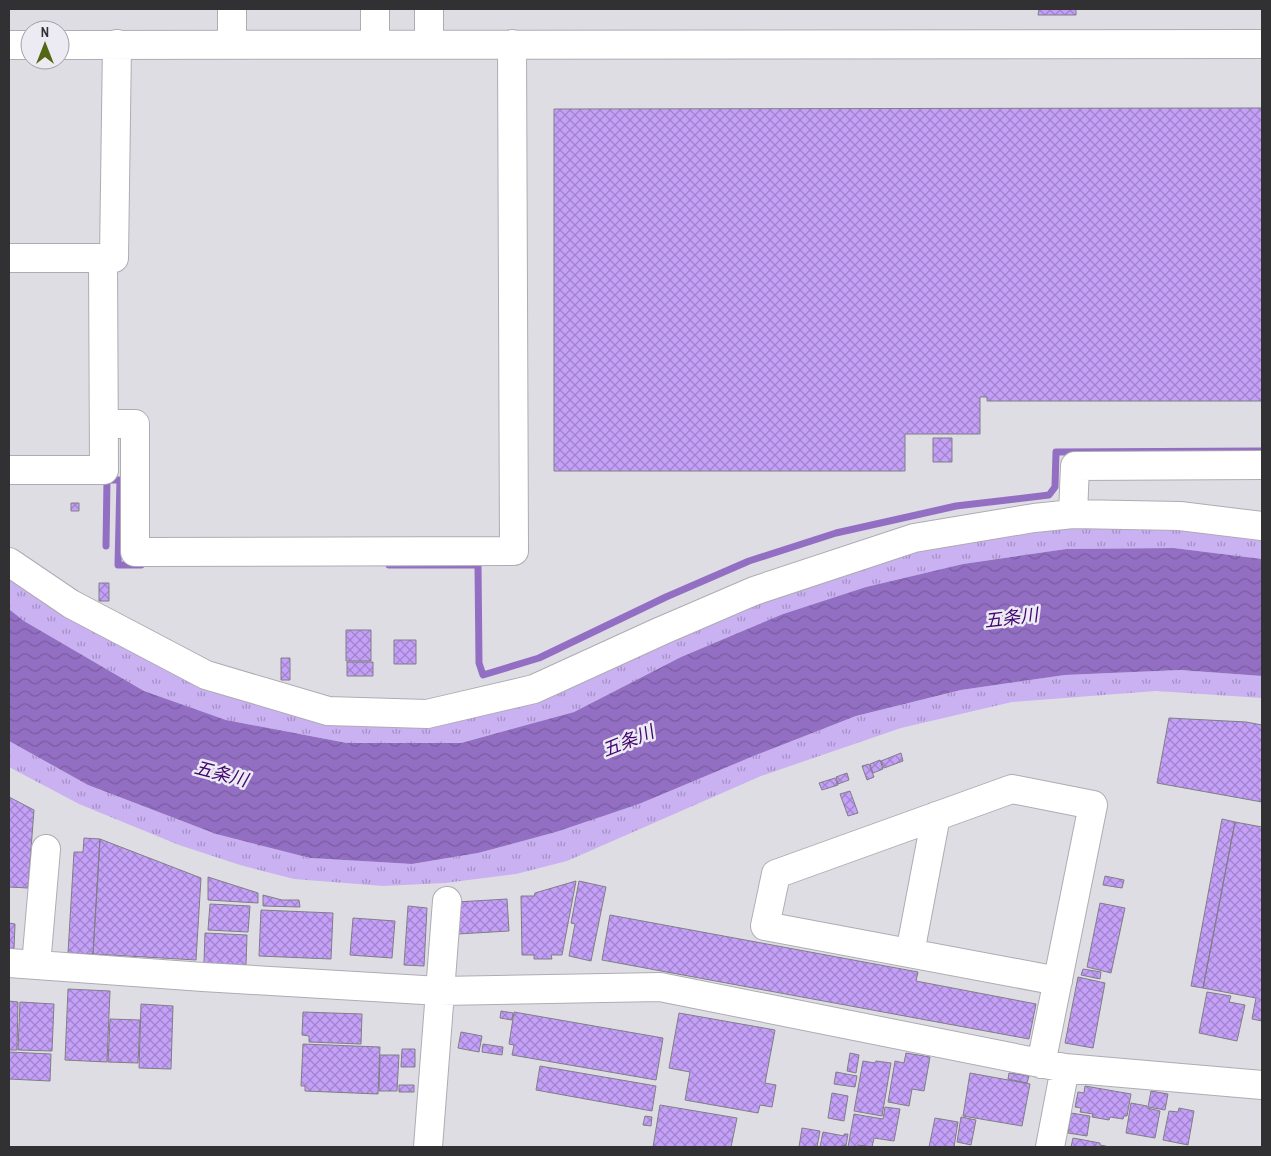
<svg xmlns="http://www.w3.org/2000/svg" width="1271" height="1156" font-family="'Archivo Narrow','Noto Sans JP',sans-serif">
<defs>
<pattern id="grass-tufts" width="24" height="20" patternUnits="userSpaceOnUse" patternTransform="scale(1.25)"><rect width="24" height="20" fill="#cab1f2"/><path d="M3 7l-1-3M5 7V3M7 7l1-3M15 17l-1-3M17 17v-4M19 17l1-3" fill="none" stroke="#a590c5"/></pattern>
<pattern id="water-waves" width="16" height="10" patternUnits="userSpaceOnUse" patternTransform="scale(1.25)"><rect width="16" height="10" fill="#936fc4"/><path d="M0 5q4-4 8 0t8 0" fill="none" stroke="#795ca0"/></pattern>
<pattern id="building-cross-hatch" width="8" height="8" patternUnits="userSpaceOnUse" patternTransform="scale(1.25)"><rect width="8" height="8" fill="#c4a0f9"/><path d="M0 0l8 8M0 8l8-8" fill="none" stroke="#a083ca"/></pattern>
</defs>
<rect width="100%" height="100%" fill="#dfdde4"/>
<path fill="url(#grass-tufts)" d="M1056,522L1262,534V559L1174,548L1066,549L963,564L866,587L783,614L681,657L574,712L461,743H347L226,720L144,691L24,621L9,609V574L198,678L429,720L754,598L916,546Z
M1180,670L1262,676V698L1156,691L1012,702L901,728L761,776L567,861L516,874L445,883L383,886L294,879L240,865L179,845L79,804L9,767V741L88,785L216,834L310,858L412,864L478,853L556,832L639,804L756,755L856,716L961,690L1065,675Z"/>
<path fill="url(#water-waves)" d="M1174,548L1262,559V676L1180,670L1065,675L961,690L856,716L756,755L639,804L556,832L478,853L412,864L310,858L216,834L88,785L9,741V609L24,621L144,691L226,720L347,743H461L574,712L681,657L783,614L866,587L963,564L1066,549Z"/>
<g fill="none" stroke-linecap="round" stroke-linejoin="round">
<path stroke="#936fc4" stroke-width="7" d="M106,546L107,480H120L118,565H141
M389,565H478L479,663L483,675L539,658L666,597L749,561L836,533L956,506L1049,495L1055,487L1056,452L1262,451"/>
</g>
<path fill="url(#building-cross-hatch)" stroke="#807e85" d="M1039,9H1076V15H1038Z
M1262,108V401H987V397H980V434H905V471H554V109Z
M933,438H952V462H933Z
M71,503H79V511H71Z
M99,583H109V601H99Z
M346,630H371V661H346Z
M394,640H416V664H394Z
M281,658H290V680H281Z
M347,662H373V676H347Z
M1169,718L1246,722L1262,725V802L1157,783Z
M901,753L903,761L884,768L881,761Z
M880,760L883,769L873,773L870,764Z
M869,764L874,777L867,780L862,766Z
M847,773L849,780L838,784L836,777Z
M835,778L838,785L822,790L819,783Z
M850,791L858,813L848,816L840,794Z
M9,797L34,810L28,888L9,887Z
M1222,819L1235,822L1203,988L1191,986Z
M1235,822L1262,827V1021L1252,1019L1256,998L1203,988Z
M84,838L100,839L93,954L68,953L74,852H83Z
M100,839L201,878L196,960L93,954Z
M1105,876L1124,880L1122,888L1103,885Z
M208,877L258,893V903L208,900Z
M576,881L562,955H551L552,959H534V955H522L521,896H534L535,893Z
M579,881L606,887L591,961L569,956L575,924L571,923Z
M263,895L282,900H299L300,907L263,906Z
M507,899L509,931L458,934L457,902Z
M1100,903L1125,908L1111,973L1087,967Z
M210,904L250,906L248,932L208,930Z
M408,906L427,908L424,966L404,965Z
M261,910L333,913L331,959L259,956Z
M610,915L918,972L916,981L1036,1004L1029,1039L602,960Z
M353,918L395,921L392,958L350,955Z
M9,923L15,924L14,949L9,948Z
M205,933L247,935L246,965L204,963Z
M1083,969L1101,972L1100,979L1081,975Z
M1078,977L1105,983L1093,1048L1065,1043Z
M68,989L110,991L107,1062L65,1060Z
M1207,992L1231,996L1229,1002L1245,1005L1237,1041L1199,1033Z
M9,1001L18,1002L17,1050H9Z
M20,1002L54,1004L52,1051L18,1050Z
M141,1004L173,1006L171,1069L139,1068Z
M501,1011L513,1013L512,1020L500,1018Z
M303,1012L362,1014L361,1044L309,1042V1036L302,1035Z
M514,1012L663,1038L656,1080L512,1055L514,1045L509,1044Z
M679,1013L775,1030L765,1083L776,1085L772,1107L760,1105L758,1113L685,1100L690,1072L669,1068Z
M110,1019L140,1020L138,1063L108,1062Z
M461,1032L482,1036L479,1052L458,1048Z
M303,1044L380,1047L378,1094L305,1091V1086H301Z
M483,1044L503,1047L502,1055L482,1052Z
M402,1049H415V1067H401Z
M9,1052L51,1054L50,1081L9,1079Z
M850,1053L859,1055L856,1073L847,1071Z
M906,1053L930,1057L924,1091L912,1089L909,1106L888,1102L895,1061L904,1063Z
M380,1055H399L397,1091H379Z
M863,1061L875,1063L876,1061L891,1063L882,1116L854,1111Z
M540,1066L656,1086L652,1111L536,1090Z
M836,1072L857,1076L855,1087L834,1084Z
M970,1073L1030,1084L1022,1126L963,1116Z
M1009,1073L1029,1076L1027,1083L1008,1079Z
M399,1085H414V1092H399Z
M1085,1086L1131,1094L1127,1116H1124L1123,1119L1110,1117L1109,1120L1092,1117L1093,1114L1080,1112L1081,1108L1075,1107L1078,1092L1084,1093Z
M1151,1091L1168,1094L1165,1110L1148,1107Z
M832,1093L848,1096L844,1121L828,1118Z
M1131,1103L1147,1106V1108L1160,1111L1155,1138L1126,1133Z
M660,1105L737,1118L731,1147H653Z
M885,1107L900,1109L894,1141L874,1138L872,1147L858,1145V1147H848L854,1114L883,1119Z
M1179,1108L1194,1111L1188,1145L1163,1140L1169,1111L1178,1112Z
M1071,1113L1090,1116L1087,1136L1068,1133Z
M645,1116L652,1117L651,1126L643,1125Z
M961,1117L976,1120L971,1145L957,1142Z
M935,1118L958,1122L954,1147H929Z
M802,1128L820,1131L817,1147H799Z
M823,1132L844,1136V1134H848L846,1146L842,1145V1147H820Z
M1073,1138L1100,1143V1145L1110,1147H1071Z"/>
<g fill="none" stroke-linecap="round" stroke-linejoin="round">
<defs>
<path id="minor" d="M429,9V44
M232,44V9
M375,44V9
M9,45H30
M60,45L1262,44
M9,258H114L117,44
M104,424H135V552L514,551L512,44
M9,470H104L103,258
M1073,514L1075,466L1262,465
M9,562L71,604L206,675L328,711L427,714L534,689L661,631L754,591L914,538L1034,518L1073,514L1180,516L1262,526
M910,953L936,816
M9,963L203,977L440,991L660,987L1065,1068L1262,1085
M36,965L46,849
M1041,1064L1093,805L1012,789L776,874L765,926L1058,981
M428,1147L447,901
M1050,1147L1065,1068"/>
</defs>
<use href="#minor" stroke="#aeacb3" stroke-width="30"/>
<use href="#minor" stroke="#fff" stroke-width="28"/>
</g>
<g text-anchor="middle" stroke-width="5" stroke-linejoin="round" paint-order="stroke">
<g font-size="18" font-style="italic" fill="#420471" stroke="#eceaf2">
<text transform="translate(1011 618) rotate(-7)" y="6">五条川</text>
<text transform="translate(628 741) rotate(-22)" y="6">五条川</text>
<text transform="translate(221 774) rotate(15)" y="6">五条川</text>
</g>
</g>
<rect width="1271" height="1156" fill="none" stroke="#313033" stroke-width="20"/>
<g transform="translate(45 45)"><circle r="24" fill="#eceaf2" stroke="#a1a0a6"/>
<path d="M0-4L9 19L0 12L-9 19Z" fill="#536712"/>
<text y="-8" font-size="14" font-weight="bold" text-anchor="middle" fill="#313033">N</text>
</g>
</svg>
